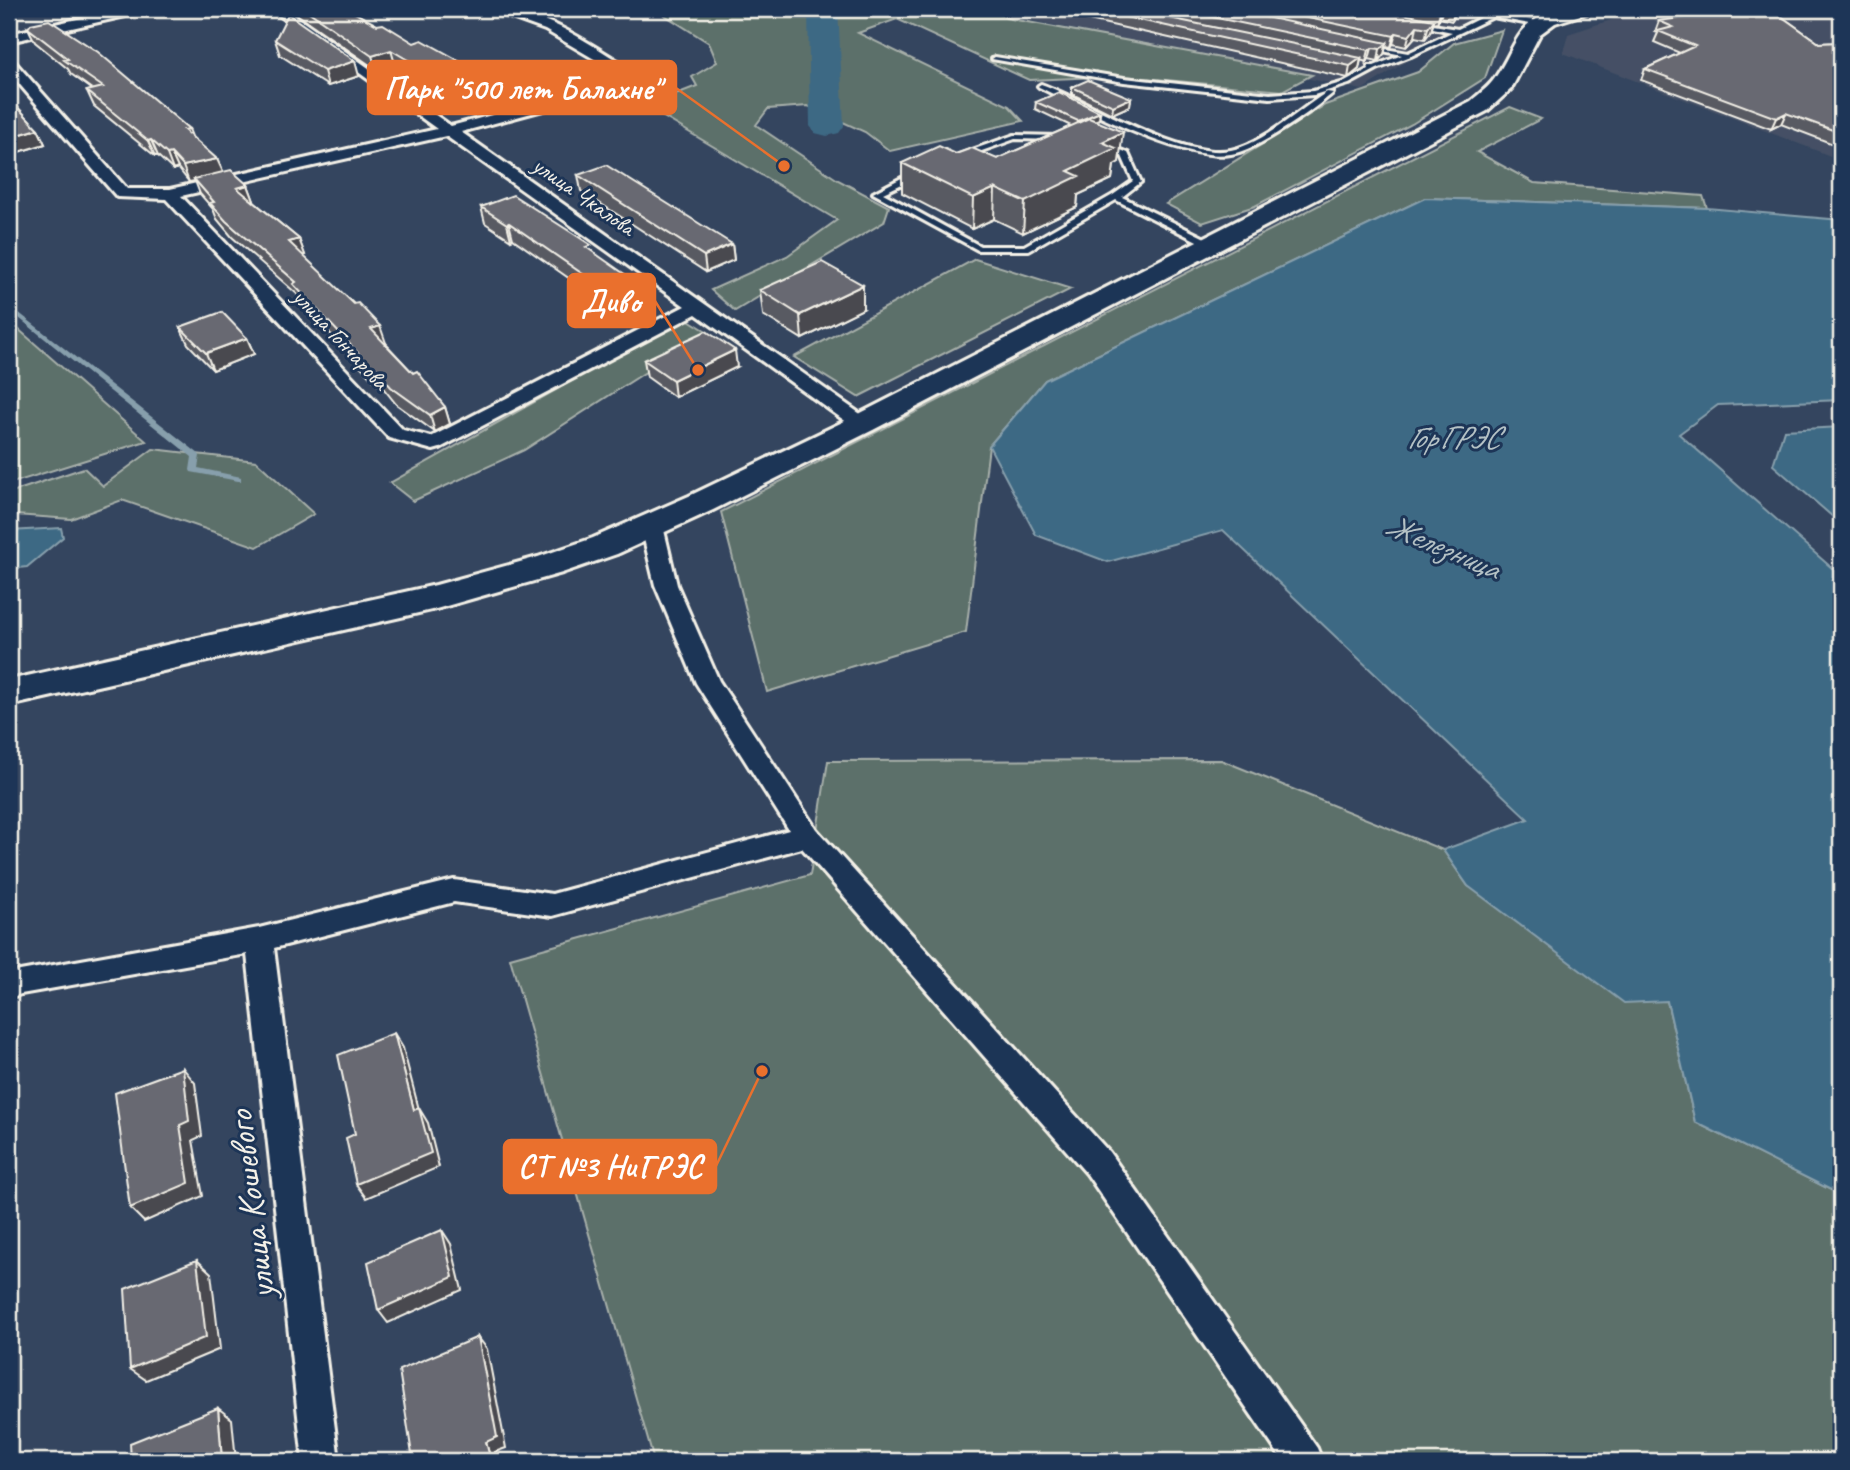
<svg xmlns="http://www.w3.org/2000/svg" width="1850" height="1470" font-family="Caveat,sans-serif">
<rect width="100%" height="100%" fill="#34455f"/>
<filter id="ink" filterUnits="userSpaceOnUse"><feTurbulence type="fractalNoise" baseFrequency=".0143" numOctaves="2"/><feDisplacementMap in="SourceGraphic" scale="14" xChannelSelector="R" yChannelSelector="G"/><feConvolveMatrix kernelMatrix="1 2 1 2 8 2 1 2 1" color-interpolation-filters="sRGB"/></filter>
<g filter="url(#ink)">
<path fill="#445065" d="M1000,9H1487L1362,90L1011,16Z
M1665,9H1836L1841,12V160L1563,53L1568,34L1623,16Z"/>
<path fill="#5c706b" stroke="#a8b0aa" stroke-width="2" d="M655,9H992L1006,18L1312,75L1282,91L1123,76L1029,80L897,19L858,33L1009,106L1023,121L890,151L865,132L808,106L768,109L756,125L838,180L889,207L884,222L735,311L711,290L787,256L837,220L645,106L697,86L692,77L717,62L709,43Z
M1502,30L1485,78L1412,124L1255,206L1202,223L1166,204L1325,105L1418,72L1454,43Z
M1510,107L1541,119L1477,152L1534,183L1703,196L1707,208L1425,198L1045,380L989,446L966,632L767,692L721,512Z
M975,259L1071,289L858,397L794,357Z
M687,319L708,332L524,450L413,501L390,483L613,358Z
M9,321L146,441L9,484Z
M153,449L256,461L314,514L257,547L122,500L71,519L15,515L9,511V493L84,468L103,486Z
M1221,760L1443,850L1468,886L1667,1001L1695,1122L1841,1195V1461H654L510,958L810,875L828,761Z"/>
<path fill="#3e6984" stroke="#879fac" stroke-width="2" d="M1425,198L1707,208L1841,220V400L1718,405L1679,434L1841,576V1195L1695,1122L1667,1001L1624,1003L1468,886L1443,850L1528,819L1223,530L1108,562L1036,535L989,446L1045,380Z
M1841,427V524L1773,465L1784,430Z
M61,528L63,537L27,567L9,569L10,531Z"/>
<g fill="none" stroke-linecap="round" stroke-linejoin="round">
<path fill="#879fac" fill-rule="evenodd" d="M9,305L199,454L200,456L198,468L241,477V481H238L191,472L190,470L192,457L9,310Z"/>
<path fill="#3e6984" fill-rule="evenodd" d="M808,9H838L844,126L839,133L827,136L815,133L810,126Z"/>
<defs>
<path id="lane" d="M1461,9H1472L1537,21V9H1543V24L1540,26L1493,17L1411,56L1377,69L1349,84L1314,95L1270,98L1124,82L992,59L995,57L1124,78L1270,94L1313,91L1345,82L1369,69L1368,66H1374L1402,55L1369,48V46L1408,53L1452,32L1414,24V22L1458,29L1486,15Z
M1041,84C1089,101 1182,160 1231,150C1264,143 1299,110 1327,92L1333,93C1312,111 1258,150 1231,154C1182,162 1085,109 1039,87L1038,86Z
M1014,135L1060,136L1064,138L1060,140L1015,139L965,157L958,155Z
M1105,146H1111L1128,153L1141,182L1122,197L1215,243V247H1209L1116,200L1029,250H978L873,193L913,172H919V176L883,193L980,246H1024L1113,195L1133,181L1122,156L1105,150Z"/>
<path id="street" d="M123,9H145L139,13L9,42V34Z
M271,9H285L451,126L611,83L618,73L545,30L495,12L493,9C543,9 589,44 631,69L633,72L621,89L461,132L869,420L872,424L869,428H855L696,314L440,448L433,450L389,438L166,199L117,197L9,72V60L14,61L127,189H170L437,129ZM446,136L685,306L431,437L403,430L181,196Z
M652,519L659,521L663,526L677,585L719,681L816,829L1109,1152L1317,1448L1322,1461H1283L1087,1174L802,848L552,916L454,902L274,948L339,1461H303L247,954L21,994L9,998V973L259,928L454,880L552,894L789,830L696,683L655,585L641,526L645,521Z"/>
<path id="primary" d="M1560,9H1590L1587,13L1555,23L1540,34L1511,89L1487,111L873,430L713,510L617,554L562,573L436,609L9,706V680L436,585L538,557L593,538L689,496L851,418L1471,101C1479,94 1489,87 1495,78C1519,43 1514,23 1560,9Z"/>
</defs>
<use href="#lane" stroke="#f4f1e8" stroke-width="6"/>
<use href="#street" stroke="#f4f1e8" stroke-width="6"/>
<use href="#primary" stroke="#f4f1e8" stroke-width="6"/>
<use href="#lane" fill="#1d3557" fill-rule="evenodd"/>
<use href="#street" fill="#1d3557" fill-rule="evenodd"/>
<use href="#primary" fill="#1d3557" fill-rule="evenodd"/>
</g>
<path fill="#595a62" stroke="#f4f1e8" stroke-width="2" d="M296,9H348L462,75L429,85L395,64L377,70L298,15Z
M1040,9H1458L1452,21L1440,18L1437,23L1434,22L1431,31L1425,39L1415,37L1406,47L1393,44L1391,47L1386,46L1384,54L1378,61L1369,59L1366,62L1361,60L1359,69L1348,78Z
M1699,9H1771L1819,43L1841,42V147L1781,124L1771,129L1641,80L1645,69L1680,53L1654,42L1658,33L1655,32L1659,21L1706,14Z
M28,28L192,138L223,172L248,185L254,201H253L299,239L305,255L303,256L386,343H385L445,407L450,424L435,432L396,404L380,384L378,385L299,300L297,294L232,237L217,219L213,209L200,194L195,181L189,182L178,168L173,170L158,156H155L94,106L87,91L93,90L71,74L68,69L35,42Z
M275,40L359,76L328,86L280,55Z
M1072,87L1131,98L1130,106L1112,114L1072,94Z
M9,98L38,129L45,144L18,152L9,143Z
M1036,102L1100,112L1099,119L1096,121L1119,162L1114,165L1112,179L1078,195L1077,207L1023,233L994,219L972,229L902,193V163L956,154L997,159L1071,126L1035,109Z
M578,175L732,244L734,260L706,272L581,191Z
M481,207L592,251L639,298L609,311L587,294V291L513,239L511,240L485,223Z
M760,290L863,309L802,339L763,315Z
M180,327L247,338L254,354L213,370L188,344Z
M644,360L737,367L675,397L647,377Z"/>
<path fill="#494a50" stroke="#f4f1e8" stroke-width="2" d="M1443,9L1440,18L1437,23L1440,12Z
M1455,9H1458L1452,21L1455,10Z
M1179,10L1178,20L1161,25L1163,14Z
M1434,20L1431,31L1425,39L1428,28Z
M1417,26L1415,37L1406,47L1409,36Z
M1396,33L1393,44L1391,47L1394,36Z
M1387,43L1384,54L1378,61L1380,49Z
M1372,48L1369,59L1366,62L1369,50Z
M391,50L395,64L377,70L372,56Z
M1361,58L1359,69L1348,78L1350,66Z
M458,60L462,75L429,85L425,70Z
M355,61L359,76L328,86L324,71Z
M1131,98L1130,106L1112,114L1113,106Z
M1100,112L1099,119L1077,129L1078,121Z
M1786,113L1781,124L1771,129L1776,118Z
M38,129L45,144L18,152L11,137Z
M189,129L195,144L184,130Z
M1123,132L1119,162L1114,165L1112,179L1078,195L1077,207L1023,233L1025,202L1068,171L1102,142Z
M151,140L158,156H155L148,141Z
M171,153L178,168L173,170L167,154Z
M217,159L224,174L194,179L195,181L189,182L183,166Z
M248,185L254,201L243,204L237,188Z
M995,188L994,219L972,229L973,198Z
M509,223L513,239L511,240L507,224Z
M299,239L305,255L295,258L289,242Z
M732,244L734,260L706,272L704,256Z
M636,282L639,298L609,311L606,294Z
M863,285V309L802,339L800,315Z
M380,326L386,343L377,346L371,329Z
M247,338L254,354L213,370L206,353Z
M735,350L737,367L675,397L673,380Z
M374,367L380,384L378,385L372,368Z
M445,407L450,424L435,432L430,415Z
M394,1033L403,1048L423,1125L414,1110Z
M183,1068L195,1083L202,1136L193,1140L203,1196L144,1222L130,1208L180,1125Z
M419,1108L428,1123L439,1167L366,1198L356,1184Z
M442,1230L451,1244L462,1290L388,1323L378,1310Z
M197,1260L211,1273L220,1349L146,1380L130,1369Z
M478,1337L487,1349L506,1448L495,1452L497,1461H491L486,1442Z
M218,1408L232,1419L236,1461H222Z"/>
<path fill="#686972" stroke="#f4f1e8" stroke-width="2" d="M305,9H348L377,25L383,24L414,43L422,40L458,60L425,70L391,50L372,56Z
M1089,9H1228L1387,43L1380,49L1372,48L1369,50L1179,10L1163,14L1165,17L1361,58L1350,66Z
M1265,9H1377L1434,20L1428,28L1417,26L1409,36L1396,33L1394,36Z
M1423,9H1442L1440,12Z
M1717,9H1771L1819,43L1841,42V133L1786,113L1776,118L1645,69L1695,46L1658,31L1673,27L1659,21L1722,12Z
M288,14L355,61L324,71L275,40Z
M49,20L98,52L189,129L184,130L217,159L183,166L171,153L167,154L151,140L148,141L87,91L103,87L64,60L68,59L28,28L31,24Z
M1088,80L1131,98L1113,106L1072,87Z
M1059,92L1100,112L1078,121L1036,102Z
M9,98L38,129L11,137L9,135Z
M1089,118L1123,132L1102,142L1116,148L1068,171L1079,176L1025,202L995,188L973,198L902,163L939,146L956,154L972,148L997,159Z
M606,165L732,244L704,256L578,175Z
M231,170L248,185L237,188L299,239L289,242L354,304L358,303L380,326L371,329L413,373L417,371L445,407L430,415L391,387L374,367L372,368L293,284L296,282L226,221L210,203L214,202L194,179Z
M513,195L591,245L586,247L636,282L606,294L584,278L587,277L509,223L507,224L481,207Z
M822,262L863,285L800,315L760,290Z
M222,312L247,338L206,353L180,327Z
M706,331L735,350L673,380L644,360Z
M394,1033L414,1110L419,1108L431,1153L356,1184L346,1138L355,1134L338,1055Z
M183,1068L189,1121L180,1125L189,1183L130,1208L115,1093Z
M442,1230L453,1277L378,1310L368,1262Z
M197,1260L206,1337L130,1369L125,1289Z
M478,1337L497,1437L486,1442L491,1461H413L399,1370Z
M218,1408L222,1461H131L130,1443Z"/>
</g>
<g text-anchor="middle" stroke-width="6" stroke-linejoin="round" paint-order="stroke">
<g font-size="24" fill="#f4f1e8" stroke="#1d3557">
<text transform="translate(584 196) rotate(35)" y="8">улица Чкалова</text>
<text transform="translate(341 339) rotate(47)" y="8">улица Гончарова</text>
</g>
<g font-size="32" font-style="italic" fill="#b4c1c5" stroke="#1d3557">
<text x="1453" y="448">ГорГРЭС</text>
<text transform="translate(1443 546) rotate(23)" y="11">Железница</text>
</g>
<g font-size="37" fill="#f4f1e8" stroke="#1d3557">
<text transform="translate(250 1205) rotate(-97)" y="13">улица Кошевого</text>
</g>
</g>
<path fill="none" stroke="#ea702d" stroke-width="2.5" d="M784 166L676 88M698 370L655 301M762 1071L716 1166"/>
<g fill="#ea702d" stroke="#1d3557" stroke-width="2.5">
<circle cx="784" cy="166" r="7"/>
<circle cx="698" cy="370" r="7"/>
<circle cx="762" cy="1071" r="7"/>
</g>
<g fill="#ea702d" stroke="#ea702d" stroke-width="2.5">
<rect x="368" y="61" width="308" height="53" rx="7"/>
<rect x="568" y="274" width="87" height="53" rx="7"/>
<rect x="504" y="1140" width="212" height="53" rx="7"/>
</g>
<g font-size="32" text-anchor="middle" font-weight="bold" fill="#fff">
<text x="522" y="99">Парк "500 лет Балахне"</text>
<text x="611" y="312">Диво</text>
<text x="610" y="1177">СТ №3 НиГРЭС</text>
</g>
<rect width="1850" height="1470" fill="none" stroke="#1d3557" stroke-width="35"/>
<rect x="18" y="18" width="1815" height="1435" fill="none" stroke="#f4f1e8" stroke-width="2.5" filter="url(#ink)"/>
</svg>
